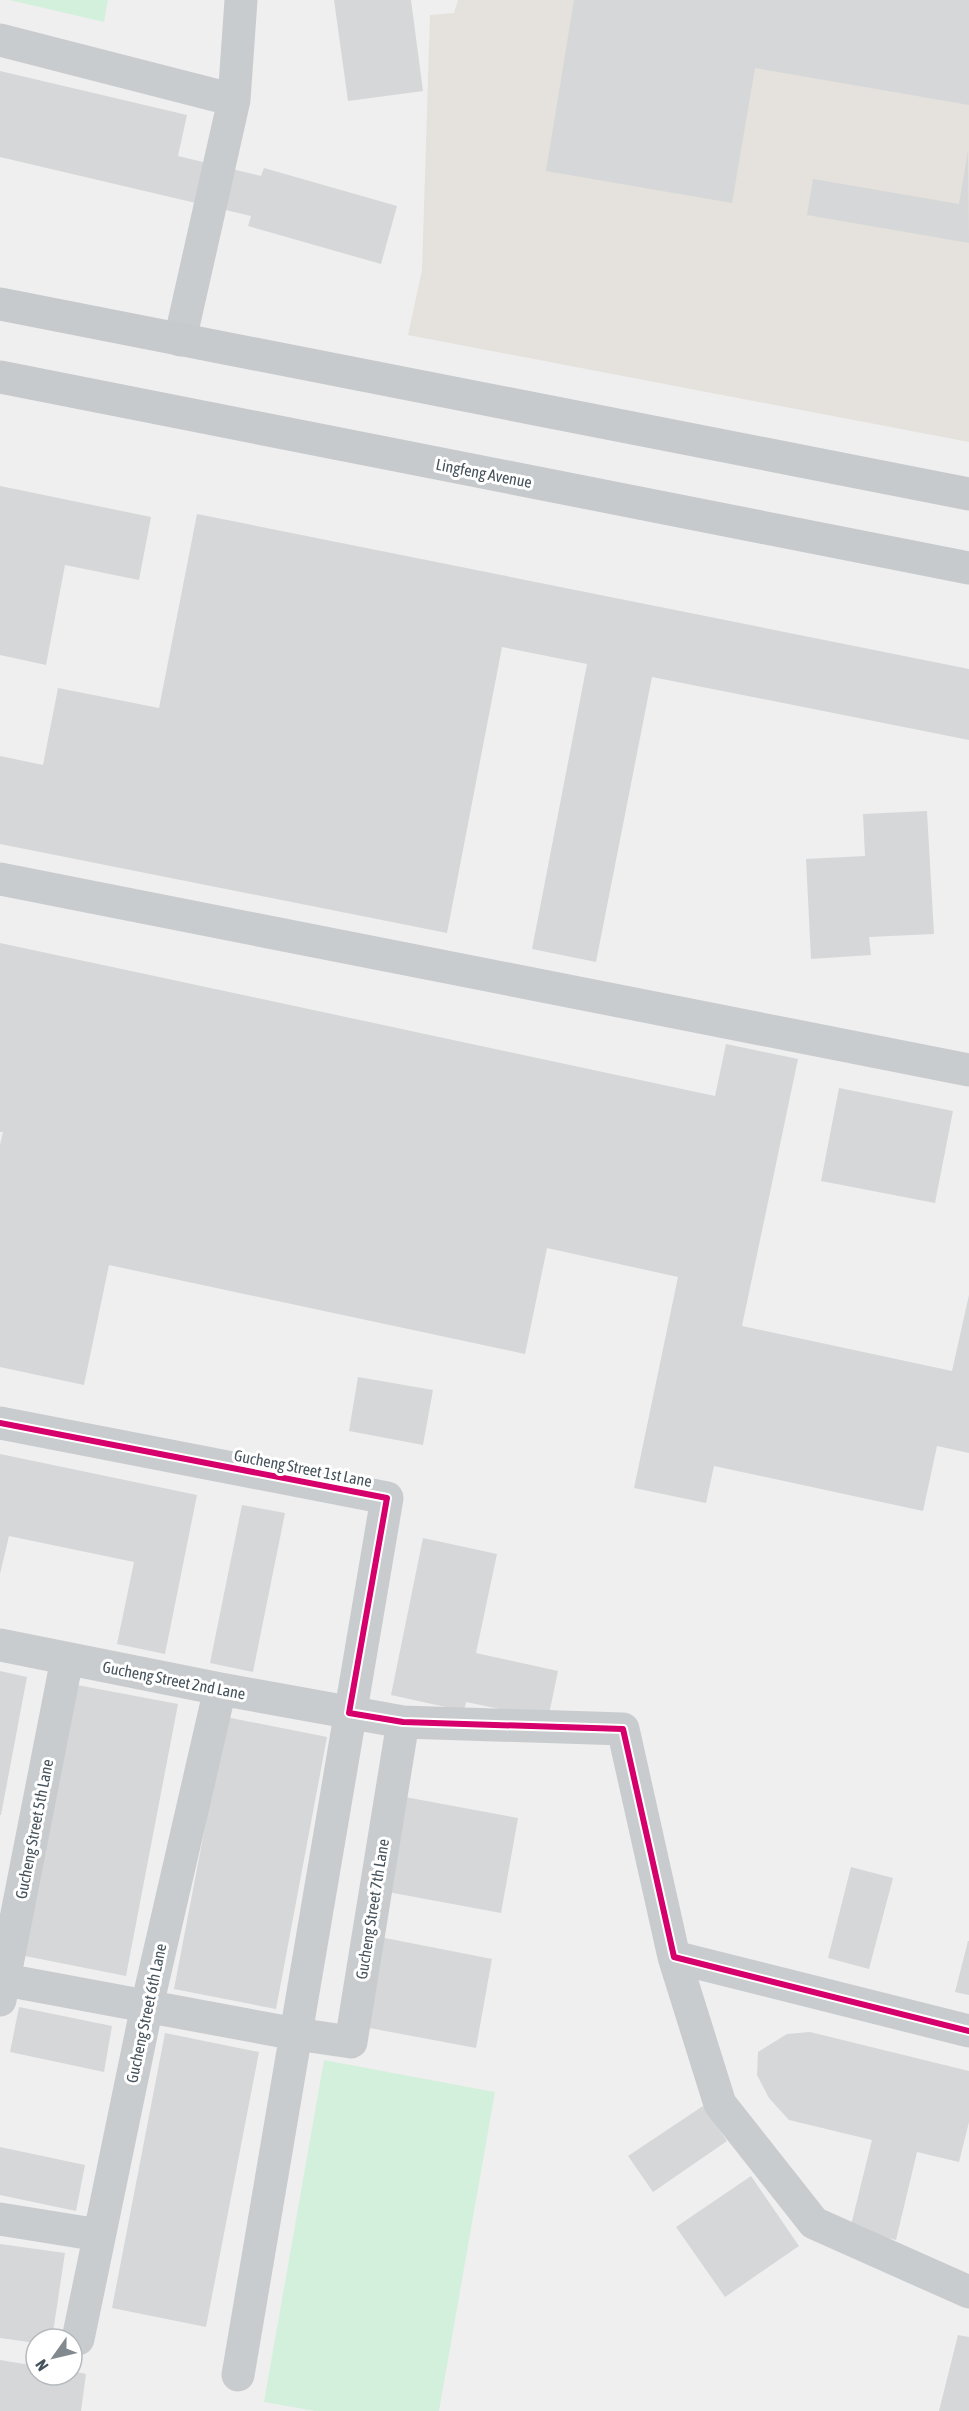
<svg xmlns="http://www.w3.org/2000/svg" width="969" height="2411" font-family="'Asap Condensed',sans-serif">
<rect width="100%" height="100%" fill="#f0efef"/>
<path fill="#e5e2dd" d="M458,0H969V442L408,335L422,270L430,15L454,13Z"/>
<path fill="#d3f0dc" d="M9,0H108L104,22Z
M324,2060L495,2092L439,2411H315L264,2402Z"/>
<path fill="#d6d7d8" d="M334,0H411L423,91L348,101Z
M574,0H969V105L755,68L732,203L546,171Z
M0,71L187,115L178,156L261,176L264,168L397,206L381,264L248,226L251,216L0,157Z
M968,150L969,243L807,215L813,179L959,204Z
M0,486L151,517L139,580L65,565L46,665L0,655Z
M197,514L969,669V740L652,677L596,962L532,949L587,664L502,647L447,933L0,844V756L43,765L58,688L159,708Z
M927,811L934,934L869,937L871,955L811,959L806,859L865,856L863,814Z
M0,943L715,1096L726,1044L798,1059L742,1326L952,1371L969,1295V1453L937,1446L923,1511L714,1466L706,1503L634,1488L678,1277L547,1248L525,1354L109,1265L84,1385L0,1367V1145L3,1132H0Z
M839,1088L953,1111L935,1203L821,1181Z
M358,1377L433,1390L423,1445L349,1431Z
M0,1454L197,1495L165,1654L117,1644L134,1562L9,1536L0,1574Z
M242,1505L285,1513L253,1672L210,1663Z
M423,1538L497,1554L476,1653L558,1671L548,1719L466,1702L464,1711L391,1695Z
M0,1671L27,1677L1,1815H0Z
M77,1685L178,1704L126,1976L25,1956Z
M226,1717L327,1737L276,2009L174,1989Z
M405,1797L518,1818L501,1913L388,1892Z
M851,1867L893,1878L869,1969L828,1958Z
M380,1937L492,1959L476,2048L364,2027Z
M968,1941H969V1995L955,1992Z
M19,2007L112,2026L104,2072L10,2052Z
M810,2032L969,2071V2122L959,2162L917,2152L896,2240L850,2229L872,2140L789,2120L769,2098L757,2075L758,2052L787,2034Z
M165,2033L259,2052L206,2327L112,2308Z
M703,2106L727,2141L653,2192L628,2156Z
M0,2147L85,2165L76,2211L0,2195Z
M751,2176L799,2246L725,2297L676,2227Z
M0,2244L65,2253L52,2339H36V2343L0,2338Z
M958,2335L969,2337V2411H939Z
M0,2360L36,2366V2375H72V2371L86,2374L81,2411H0Z"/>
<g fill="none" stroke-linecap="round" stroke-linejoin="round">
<path stroke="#c9ccce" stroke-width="33" d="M0,40L234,100
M180,340L234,100L241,0
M0,879L969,1070
M0,1423L387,1498L238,2375
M0,1645L220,1689L403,1722L623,1729L674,1957L969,2031
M674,1957L720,2104L814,2223L969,2292
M0,1979L296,2034L351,2042L403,1722
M0,2000L67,1659
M0,2219L99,2235
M78,2339L147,2006L220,1689"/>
<path stroke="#c6cacc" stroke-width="33" d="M0,304L969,494
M0,377L969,568"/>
<defs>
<path id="cycleway" d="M0,1423L387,1498L349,1713L403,1722L623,1729L674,1957L969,2031"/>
</defs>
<use href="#cycleway" stroke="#fff" stroke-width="10"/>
<use href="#cycleway" stroke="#d6006c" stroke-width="6"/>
</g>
<g text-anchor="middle" stroke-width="6" stroke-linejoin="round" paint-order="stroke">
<g font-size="16" fill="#46535c" stroke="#fff">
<text transform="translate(484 473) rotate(11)" y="6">Lingfeng Avenue</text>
<text transform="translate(303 1468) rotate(11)" y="6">Gucheng Street 1st Lane</text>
<text transform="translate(174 1680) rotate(11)" y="6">Gucheng Street 2nd Lane</text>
<text transform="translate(34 1829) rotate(-79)" y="6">Gucheng Street 5th Lane</text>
<text transform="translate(372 1909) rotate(-81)" y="6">Gucheng Street 7th Lane</text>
<text transform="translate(146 2013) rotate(-78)" y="6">Gucheng Street 6th Lane</text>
</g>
</g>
<g transform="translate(54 2357) rotate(236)"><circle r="28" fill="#ffffff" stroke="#b5babe" stroke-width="1.5"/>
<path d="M0-4.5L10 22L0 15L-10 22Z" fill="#828a8f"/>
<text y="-9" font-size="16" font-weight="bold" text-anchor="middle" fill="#46535c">N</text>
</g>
</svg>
